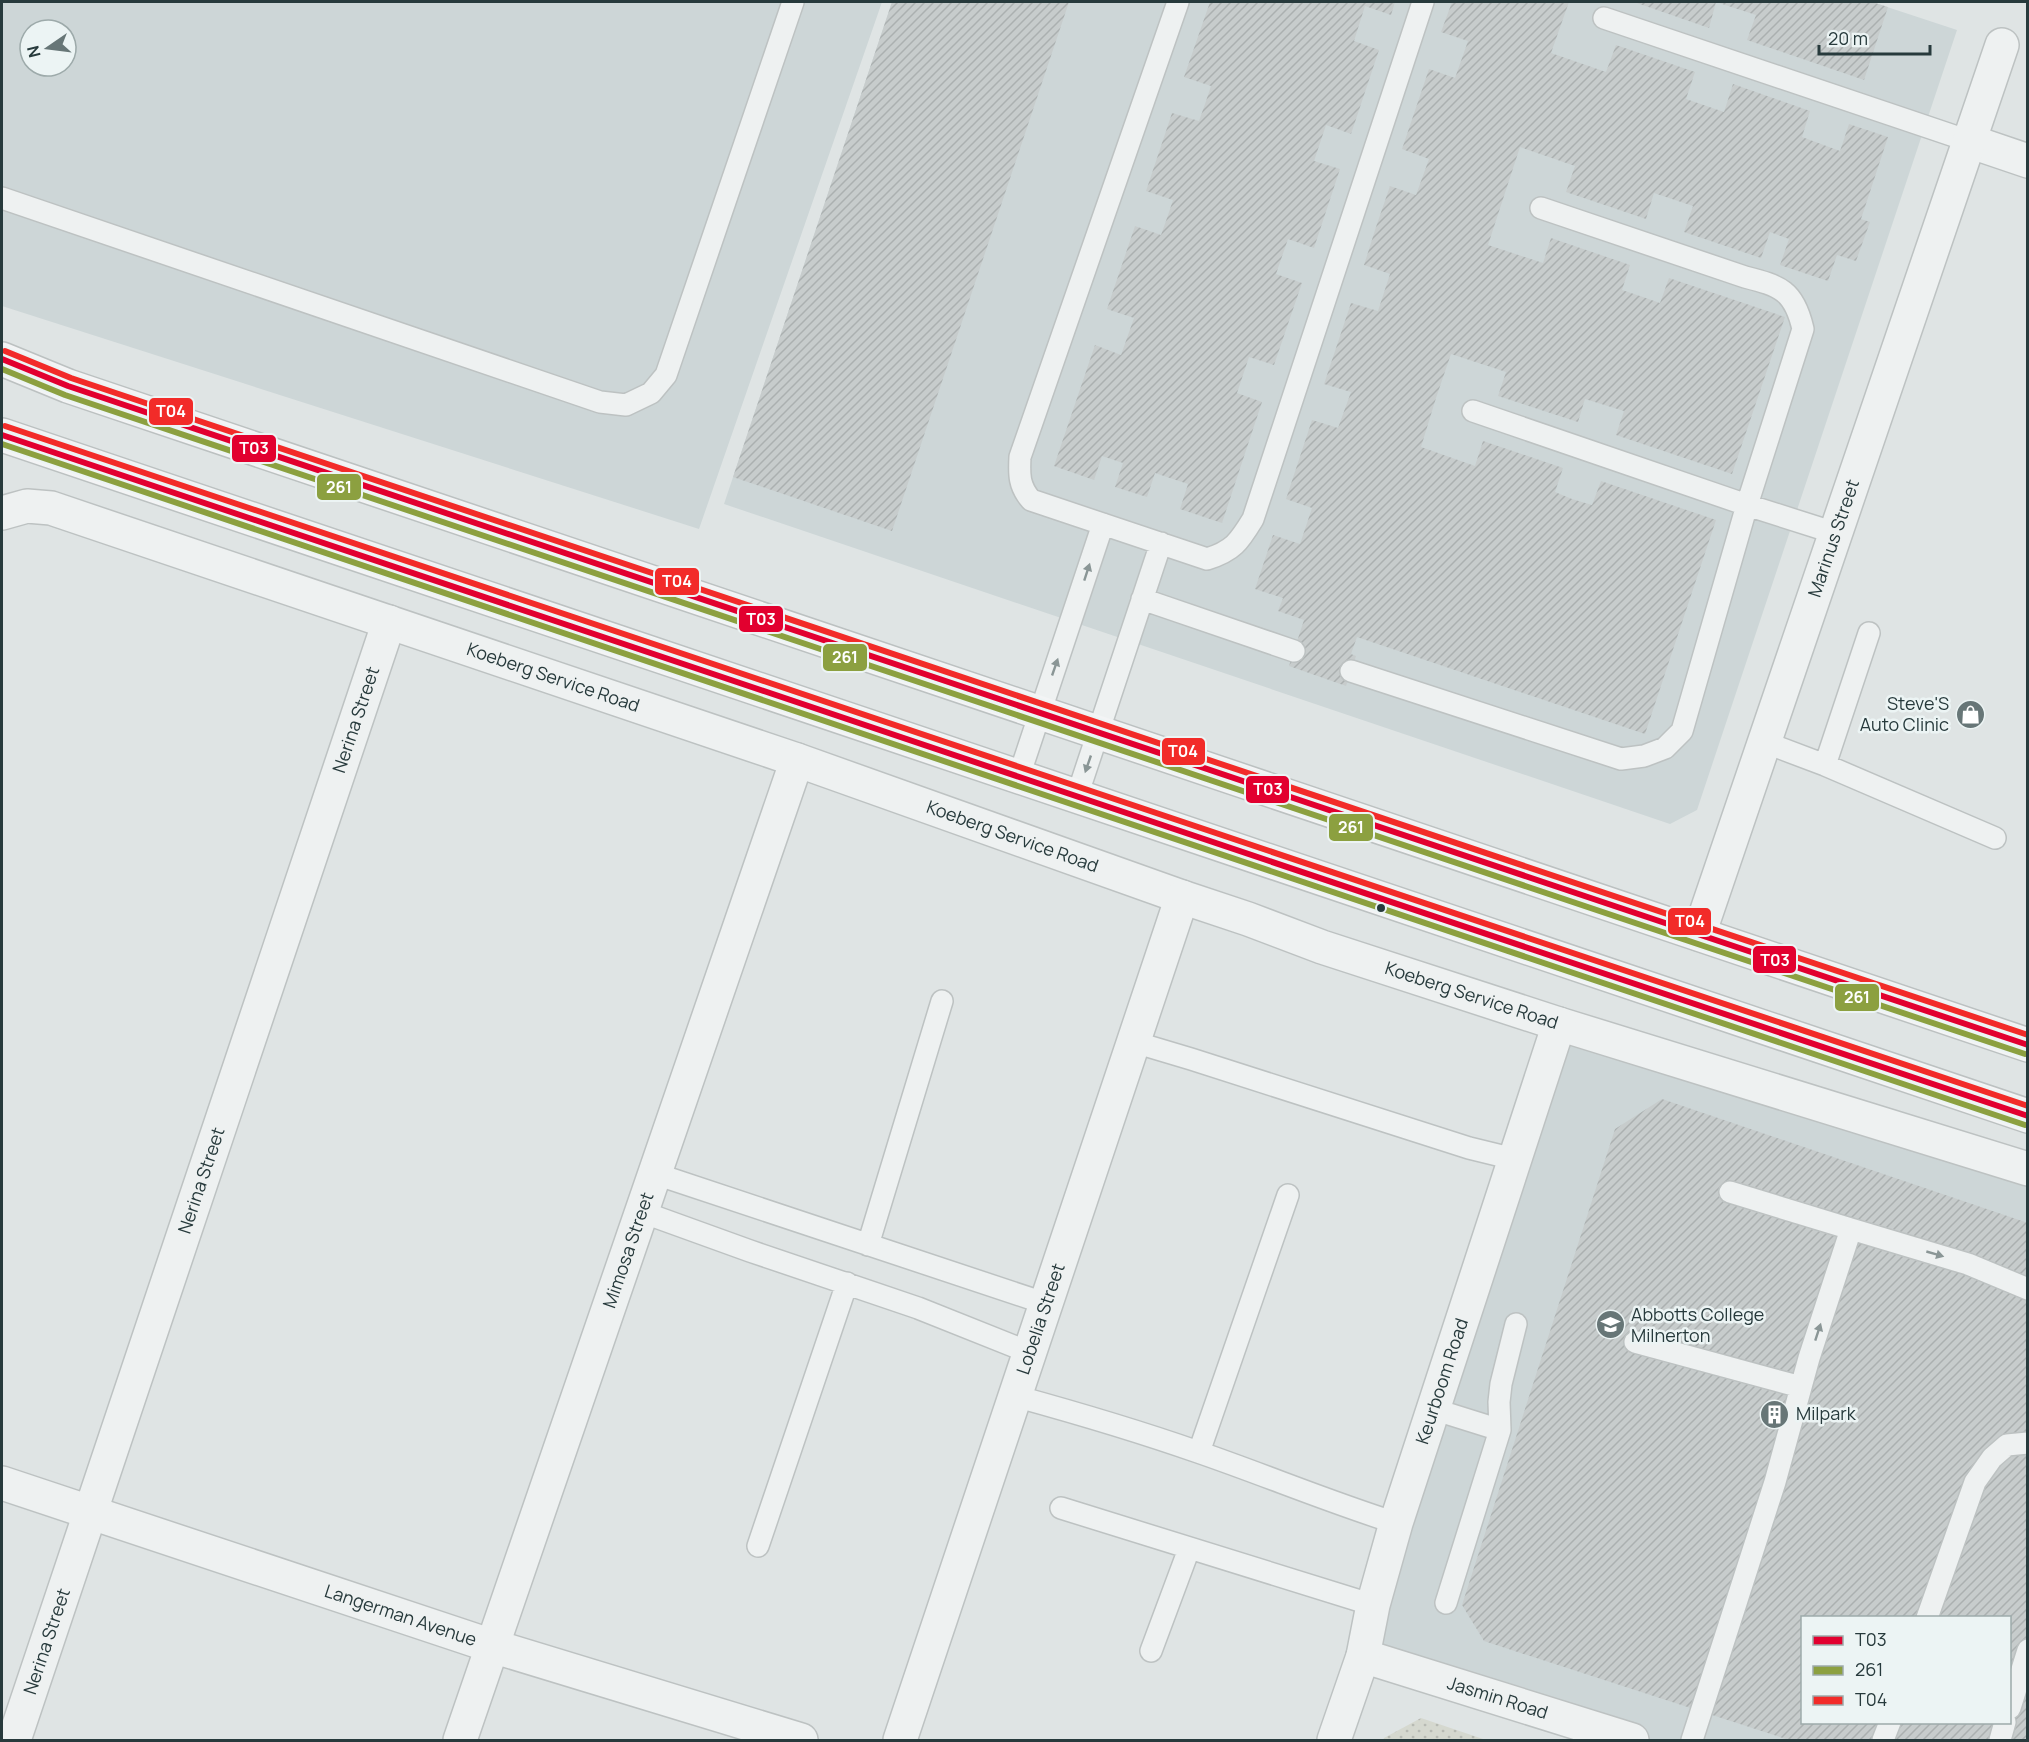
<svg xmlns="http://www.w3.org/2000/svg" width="2029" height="1742" font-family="Manrope,sans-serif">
<defs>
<pattern id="grass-dots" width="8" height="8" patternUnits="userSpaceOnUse" patternTransform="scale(1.5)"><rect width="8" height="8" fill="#d5d8cf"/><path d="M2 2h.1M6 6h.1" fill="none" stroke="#b7bab3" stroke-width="1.8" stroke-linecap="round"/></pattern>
<pattern id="building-hatch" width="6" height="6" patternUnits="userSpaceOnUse" patternTransform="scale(1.5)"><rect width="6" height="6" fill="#c7cccc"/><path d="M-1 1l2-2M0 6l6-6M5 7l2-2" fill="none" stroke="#abb0b0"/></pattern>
</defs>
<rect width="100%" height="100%" fill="#dfe4e4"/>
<path fill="#cdd6d7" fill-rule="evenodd" d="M2,2H882L699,529L2,306ZM30,30H66V66H30Z
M892,2H1872L1957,30L1697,810L1670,824L724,504Z
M1559,1024L2027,1169V1740H1632L1363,1656ZM1802,1618H2010V1722H1802Z"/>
<path fill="url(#grass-dots)" d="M1421,1718L1486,1740H1383L1384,1738Z"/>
<path fill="url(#building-hatch)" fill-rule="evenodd" d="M892,2H1069L892,531L733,477Z
M1210,2H1395L1391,15L1365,6L1354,41L1379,50L1351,134L1326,125L1314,161L1340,169L1314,248L1288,239L1276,274L1302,283L1274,365L1249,357L1237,393L1262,402L1222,523L1180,509L1188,484L1155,473L1147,497L1115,487L1123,463L1102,456L1094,480L1054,466L1095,345L1121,355L1134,318L1107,309L1135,226L1161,235L1167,218L1173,200L1146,191L1172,113L1199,121L1205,104L1211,86L1184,77Z
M1452,2H1569L1551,53L1606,72L1616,45L1695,72L1686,99L1724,112L1733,84L1810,111L1802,137L1840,151L1849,124L1888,137L1861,219L1870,222L1856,261L1837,255L1828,281L1780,265L1789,239L1770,232L1761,258L1684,232L1693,206L1654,193L1646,219L1566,192L1575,166L1520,147L1488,245L1543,263L1551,238L1630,265L1622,290L1640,296L1660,303L1669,278L1785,317L1732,474L1616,435L1624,411L1585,399L1578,422L1498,396L1506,372L1451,354L1436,398L1421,447L1475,466L1483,441L1563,468L1555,492L1572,499L1592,505L1601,481L1716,520L1645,734L1357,637L1351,654L1356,656L1346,686L1289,666L1304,620L1278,611L1283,598L1255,589L1273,535L1300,544L1312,508L1286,499L1312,420L1338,428L1351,392L1324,384L1351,303L1378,311L1390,274L1364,265L1376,227L1390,186L1416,195L1429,159L1402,149L1429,69L1455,78L1468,41L1441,32Z
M1634,2H1872L1888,7L1864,80L1747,40L1756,15L1716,2L1709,28Z
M1662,1099L2028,1223V1740H1789L1484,1641L1462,1605L1615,1129ZM1802,1618H2010V1722H1802Z"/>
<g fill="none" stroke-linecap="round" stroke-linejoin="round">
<defs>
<path id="lane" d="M1178,2L1020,457C1019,475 1019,486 1031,500L1207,559C1233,551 1239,542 1253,519L1423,2
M1604,18L1969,141
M2,198L600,402L626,405L651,393L666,375L793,2
M1473,411L1747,505L1835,533
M1142,599L1294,651
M1351,671L1621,759L1644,756L1665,748L1682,731L1747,505L1803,329C1794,290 1780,286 1745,277L1541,208
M1764,742L1825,765L1995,838
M1825,765L1869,633
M1019,776L1103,524
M1077,796L1161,543
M1134,1042L1191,1059L1469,1148L1514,1159
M656,1174L1047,1304
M1730,1192L1851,1229
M642,1212L750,1251L918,1308L1031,1353
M868,1245L942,1001
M1635,1342L1801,1387
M1015,1396C1077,1413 1138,1431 1198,1452C1265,1475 1329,1502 1396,1523
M1433,1409L1500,1430L1446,1603
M1500,1430L1499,1402L1501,1384L1516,1324
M1199,1452L1288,1195
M1061,1508L1373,1605
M758,1546L847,1283
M1927,1618L1975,1482L1992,1458L2007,1445L2028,1443
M1151,1651L1189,1549
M2010,1708L2028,1650
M1692,1740L1775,1482L1809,1358L1851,1229L1968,1264L2028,1289
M1883,1740L1890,1722
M2000,1740L2005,1722"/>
<g id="street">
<path d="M1969,141L2028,161"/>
<path id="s1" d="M2,513L27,506L51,508L797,760L1182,897L1248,919L1322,947L1559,1024L2028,1169"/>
<path id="s2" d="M1699,934L2002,45"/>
<path id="s3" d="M2,1483L492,1646L801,1740"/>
<path id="s4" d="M1363,1656L1632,1740"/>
<path id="s5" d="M14,1740L389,622"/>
<path id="s6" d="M460,1740L797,760"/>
<path id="s7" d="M900,1740L1182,897"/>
<path id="s8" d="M1334,1740L1363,1656L1373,1605L1396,1523L1559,1024"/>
</g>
<path id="primary" d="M2,359L68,386L2028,1045
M2,435L2028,1116"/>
</defs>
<use href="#lane" stroke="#bdc2c2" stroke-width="24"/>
<use href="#street" stroke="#bdc2c2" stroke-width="36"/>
<use href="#primary" stroke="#bcc1c1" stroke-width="36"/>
<use href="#lane" stroke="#eef1f1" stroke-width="21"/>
<use href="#street" stroke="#eef1f1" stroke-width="33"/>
<use href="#primary" stroke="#f3f4f5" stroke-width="33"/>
<defs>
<path id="bus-1" d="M2,359L68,386L2028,1045
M2,435L2028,1116"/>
<path id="bus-2" d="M2,369L65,395L2025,1054
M2,444L2025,1125"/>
<path id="bus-3" d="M5,351L71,378L2028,1035
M5,426L2028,1106"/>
</defs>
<use href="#bus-1" stroke="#ecf4f4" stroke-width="10"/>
<use href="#bus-2" stroke="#ecf4f4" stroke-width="10"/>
<use href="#bus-3" stroke="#ecf4f4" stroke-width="10"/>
<use href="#bus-1" stroke="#e2002f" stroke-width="6"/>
<use href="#bus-2" stroke="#8ca040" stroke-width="6"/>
<use href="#bus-3" stroke="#f22b29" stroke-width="6"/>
</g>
<defs><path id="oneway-solid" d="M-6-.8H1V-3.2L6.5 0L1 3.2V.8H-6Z" transform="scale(1.5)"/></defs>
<g fill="#8a9696">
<use href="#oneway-solid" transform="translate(1087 572) rotate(-72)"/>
<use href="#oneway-solid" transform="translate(1055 667) rotate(-71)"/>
<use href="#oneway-solid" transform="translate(1088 764) rotate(109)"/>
<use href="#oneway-solid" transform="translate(1935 1254) rotate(16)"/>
<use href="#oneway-solid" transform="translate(1818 1332) rotate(-72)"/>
</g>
<defs>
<symbol id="shop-disc" viewBox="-11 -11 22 22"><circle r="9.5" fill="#677677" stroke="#ecf4f4"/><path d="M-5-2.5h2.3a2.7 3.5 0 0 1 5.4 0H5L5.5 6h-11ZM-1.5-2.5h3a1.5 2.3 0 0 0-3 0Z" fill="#fff"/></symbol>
<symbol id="school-disc" viewBox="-11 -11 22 22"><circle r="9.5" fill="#677677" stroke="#ecf4f4"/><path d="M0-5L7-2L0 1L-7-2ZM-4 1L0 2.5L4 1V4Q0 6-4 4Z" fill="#fff"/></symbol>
<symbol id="building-disc" viewBox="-11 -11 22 22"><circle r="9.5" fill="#677677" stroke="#ecf4f4"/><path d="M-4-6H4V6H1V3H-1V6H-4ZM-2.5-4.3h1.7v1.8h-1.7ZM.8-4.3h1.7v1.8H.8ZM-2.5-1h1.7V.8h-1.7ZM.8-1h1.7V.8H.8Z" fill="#fff"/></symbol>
</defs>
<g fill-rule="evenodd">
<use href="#shop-disc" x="1954" y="698" width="33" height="33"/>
<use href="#school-disc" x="1594" y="1308" width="33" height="33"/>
<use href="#building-disc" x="1758" y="1398" width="33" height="33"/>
</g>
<circle fill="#273a3c" stroke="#ecf4f4" stroke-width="2" cx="1381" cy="908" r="5"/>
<g text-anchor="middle" stroke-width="5" stroke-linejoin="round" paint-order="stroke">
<g font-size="18" fill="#273a3c" stroke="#ecf4f4">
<text dy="6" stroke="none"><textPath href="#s2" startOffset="418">Marinus Street</textPath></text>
<text dy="6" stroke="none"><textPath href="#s1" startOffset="580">Koeberg Service Road</textPath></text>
<text dy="6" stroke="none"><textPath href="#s5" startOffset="1076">Nerina Street</textPath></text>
<text dy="6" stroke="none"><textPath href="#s1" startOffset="1066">Koeberg Service Road</textPath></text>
<text dy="6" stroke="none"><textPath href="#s1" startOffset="1552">Koeberg Service Road</textPath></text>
<text dy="6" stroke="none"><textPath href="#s5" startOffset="590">Nerina Street</textPath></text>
<text dy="6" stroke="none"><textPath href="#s6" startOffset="518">Mimosa Street</textPath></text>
<text dy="6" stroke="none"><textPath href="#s7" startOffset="444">Lobelia Street</textPath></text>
<text dy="6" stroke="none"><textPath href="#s8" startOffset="375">Keurboom Road</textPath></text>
<text dy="6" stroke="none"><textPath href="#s3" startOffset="420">Langerman Avenue</textPath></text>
<text dy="6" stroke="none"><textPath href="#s5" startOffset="104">Nerina Street</textPath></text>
<text dy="6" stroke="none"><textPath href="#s4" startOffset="141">Jasmin Road</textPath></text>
</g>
<g font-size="18" fill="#273a3c" stroke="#ecf4f4" text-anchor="start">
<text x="1949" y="710" text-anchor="end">Steve'S<tspan x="1949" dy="21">Auto Clinic</tspan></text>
<text x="1631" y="1321">Abbotts College<tspan x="1631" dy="21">Milnerton</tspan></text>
<text x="1796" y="1420">Milpark</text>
</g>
</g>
<g stroke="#ecf4f4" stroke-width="2">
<rect x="148" y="397" width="46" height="29" rx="6" fill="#f22b29"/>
<rect x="231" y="434" width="46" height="29" rx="6" fill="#e2002f"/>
<rect x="316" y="473" width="46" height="28" rx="6" fill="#8ca040"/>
<rect x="654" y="567" width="46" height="29" rx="6" fill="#f22b29"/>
<rect x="738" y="605" width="46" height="28" rx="6" fill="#e2002f"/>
<rect x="822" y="643" width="46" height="29" rx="6" fill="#8ca040"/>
<rect x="1161" y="737" width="45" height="29" rx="6" fill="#f22b29"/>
<rect x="1245" y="775" width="45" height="29" rx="6" fill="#e2002f"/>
<rect x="1328" y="813" width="46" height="29" rx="6" fill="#8ca040"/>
<rect x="1667" y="907" width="45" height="29" rx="6" fill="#f22b29"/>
<rect x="1752" y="945" width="45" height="29" rx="6" fill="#e2002f"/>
<rect x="1834" y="983" width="46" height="29" rx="6" fill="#8ca040"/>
</g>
<g font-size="16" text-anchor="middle" font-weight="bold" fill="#fff">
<text x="171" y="417">T04</text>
<text x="254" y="454">T03</text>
<text x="339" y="493">261</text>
<text x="677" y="587">T04</text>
<text x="761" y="625">T03</text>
<text x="845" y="663">261</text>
<text x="1183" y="757">T04</text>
<text x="1268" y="795">T03</text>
<text x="1351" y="833">261</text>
<text x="1690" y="927">T04</text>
<text x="1775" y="966">T03</text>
<text x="1857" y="1003">261</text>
</g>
<rect width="2029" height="1742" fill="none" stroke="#273a3c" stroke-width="6"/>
<rect x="1801" y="1616" width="210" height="108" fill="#ecf4f4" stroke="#9daaaa" stroke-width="1.5"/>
<rect x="1813" y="1636" width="30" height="9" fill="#e2002f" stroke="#9daaaa" stroke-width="1.5"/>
<text x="1855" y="1646" font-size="18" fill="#273a3c">T03</text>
<rect x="1813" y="1666" width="30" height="9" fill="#8ca040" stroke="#9daaaa" stroke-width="1.5"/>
<text x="1855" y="1676" font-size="18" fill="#273a3c">261</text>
<rect x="1813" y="1696" width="30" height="9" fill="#f22b29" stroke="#9daaaa" stroke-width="1.5"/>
<text x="1855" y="1706" font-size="18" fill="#273a3c">T04</text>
<g transform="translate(48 48) rotate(256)"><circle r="28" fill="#ecf4f4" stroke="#9daaaa" stroke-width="1.5"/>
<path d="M0-4.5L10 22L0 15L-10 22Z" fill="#677677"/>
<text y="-9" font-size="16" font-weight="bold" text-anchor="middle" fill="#273a3c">N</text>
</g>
<path d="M1819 45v9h111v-9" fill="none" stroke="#273a3c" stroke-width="3"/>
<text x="1828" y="45" font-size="18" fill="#273a3c" stroke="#ecf4f4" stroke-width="4.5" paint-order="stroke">20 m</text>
</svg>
